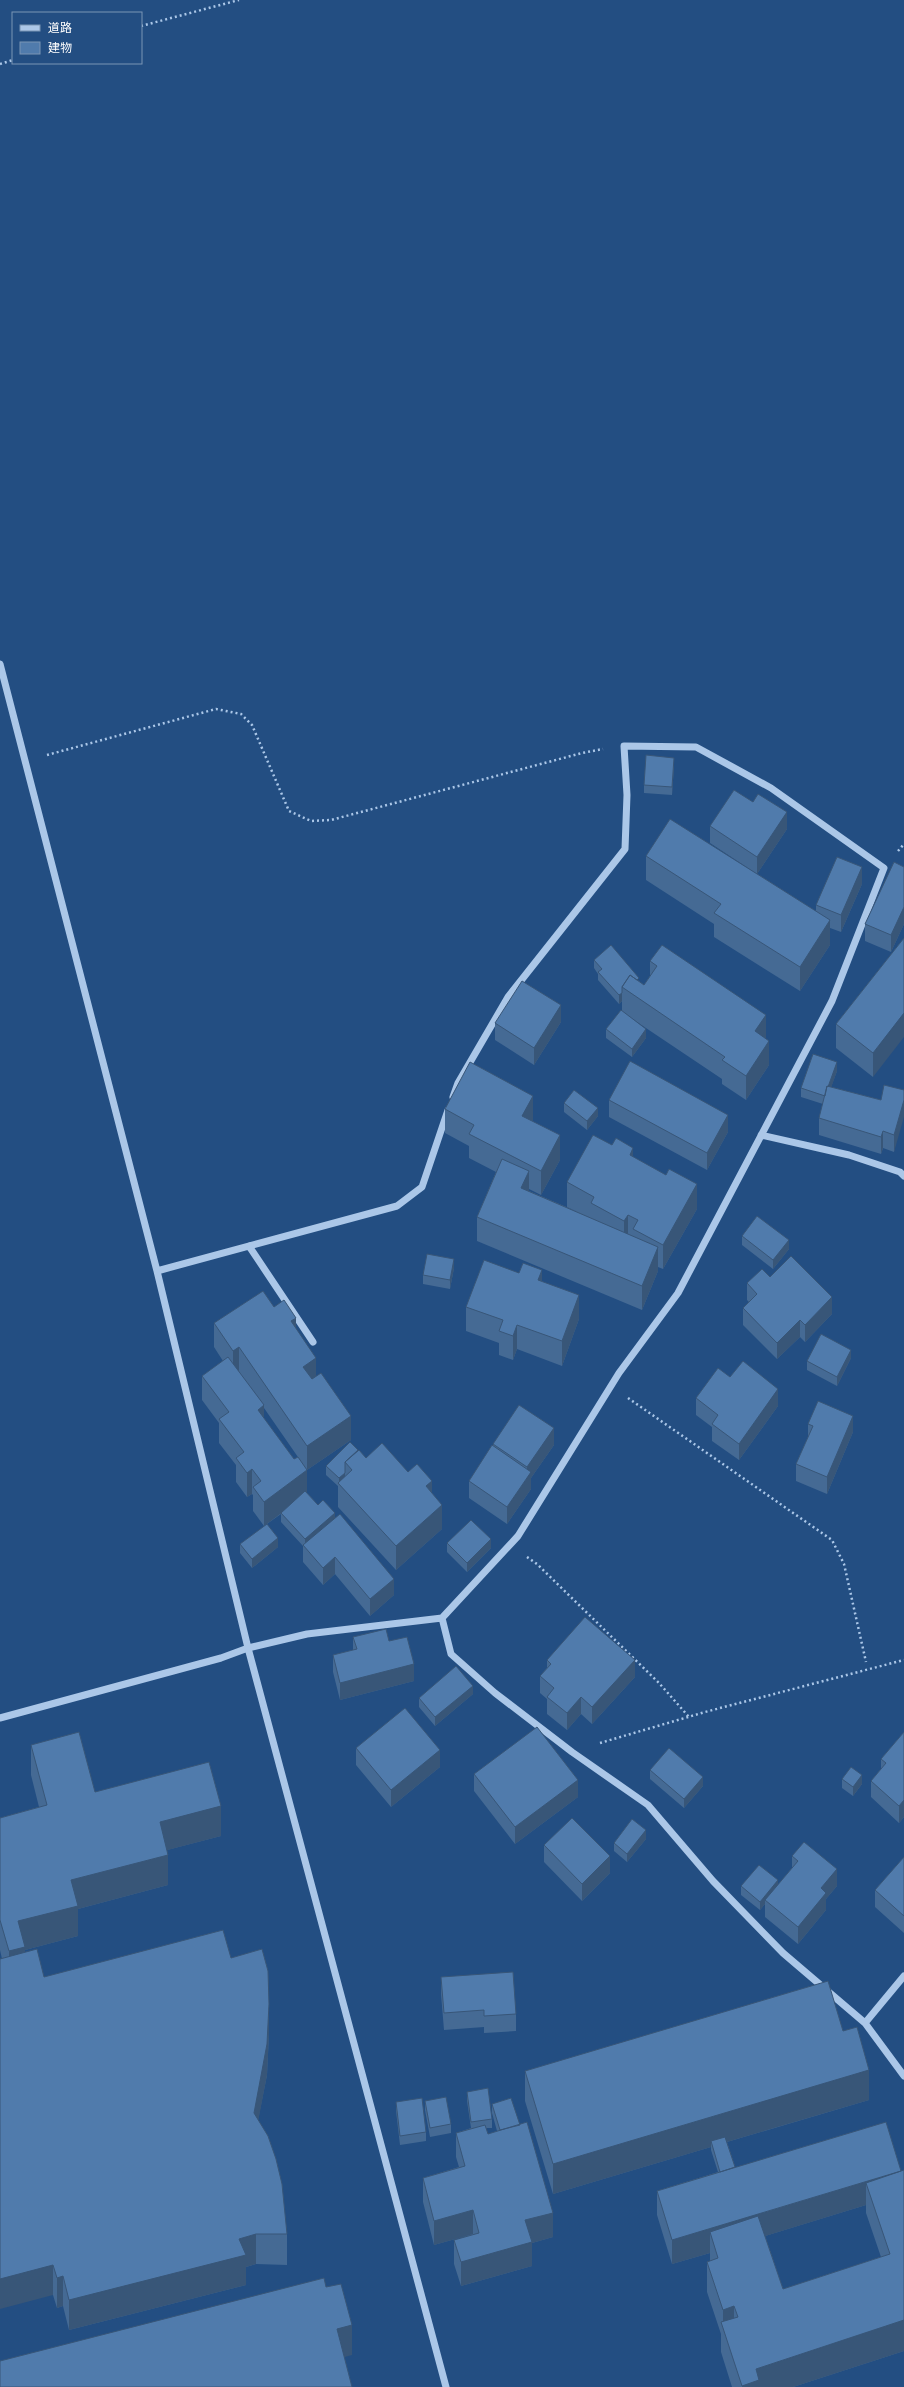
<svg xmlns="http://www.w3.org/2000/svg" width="904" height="2387" font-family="'Open Sans','Noto Sans JP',sans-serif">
<rect width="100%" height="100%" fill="#234e82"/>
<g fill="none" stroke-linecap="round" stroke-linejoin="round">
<path stroke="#abc7e8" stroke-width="2.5" stroke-dasharray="2 3" stroke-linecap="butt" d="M141,26L239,0
M0,64L13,60
M47,755L216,709L241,714L252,725L289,811L311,821L331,820L582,753L603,749
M898,851L904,844
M628,1398L832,1540L844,1564L866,1662
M527,1557L537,1564L659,1683L689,1717
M600,1743L705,1712L904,1660"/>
<path stroke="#abc7e8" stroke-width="7" d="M0,664L157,1271L248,1648L221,1658L0,1718
M761,1135L849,1155L900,1172L904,1176
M249,1246L313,1342
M157,1271L397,1206L422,1187L448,1110
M442,1618L518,1536L619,1373L678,1293L832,1001L884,868L771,788L696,747L624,746L627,795L625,849L508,997L458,1083L453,1097
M865,2023L904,1976
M446,2387L248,1648L307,1634L442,1618L451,1654L495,1693L572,1752L648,1805L713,1881L783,1953L865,2023L904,2076"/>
</g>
<path fill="#456a94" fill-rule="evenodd" d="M674,766L672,795L644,793V785Z
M710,826L787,829L757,874L710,843Z
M646,856L816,912V905L862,884L841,932L830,928V945L800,991L714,937V924L646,880Z
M904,867V924L891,952L865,941V924Z
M904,938L873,1077L836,1048V1024Z
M594,960L639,981L644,985L650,976V961L766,1039L769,1065L746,1100L722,1084V1079L631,1018L646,1038L632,1057L606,1038V1029L622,1011V1001L619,1004L598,980V974L594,968Z
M561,1022L534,1065L495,1040V1023Z
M837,1071L831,1087L881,1100L904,1090L894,1152L883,1148L881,1154L819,1135V1118L823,1104L801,1097V1088Z
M609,1100L728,1132L707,1170L609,1117Z
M564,1103L598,1116L587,1130L564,1112Z
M445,1109L533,1120L532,1121L560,1160L541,1195L529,1189V1191L578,1212L567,1207V1182L633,1157L697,1209L663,1269L658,1267V1271L642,1310L477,1241V1217L496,1172L469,1158V1146L445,1133Z
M742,1236L789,1249L773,1269L742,1245Z
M454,1268L450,1289L423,1284V1275Z
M770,1277L832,1314L805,1342L800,1337L777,1359L743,1325V1308L749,1302L747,1300V1283Z
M542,1281L579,1319L562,1366L517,1349L513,1360L499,1355V1343L466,1331V1307Z
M274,1307L296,1329L316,1376L351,1440L307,1470V1493L318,1505L335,1519L394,1595L370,1616L335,1574L323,1585L303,1562V1546L281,1522V1514L264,1526L253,1511V1495L252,1494L247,1497L236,1482V1465L219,1443V1423L202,1400V1376L223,1361L214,1347V1323ZM264,1408L300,1460L294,1459L264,1419Z
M851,1358L837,1386L807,1370V1361Z
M730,1377L778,1406L739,1460L712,1441V1427L696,1415V1398Z
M808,1424L853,1432L827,1494L796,1481V1464L808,1438Z
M493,1444L554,1445L531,1478V1489L507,1524L469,1498V1481L493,1446Z
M366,1458L408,1472L432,1493L442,1529L396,1570L338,1507V1486L326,1475V1466Z
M447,1543L491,1548L467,1572L447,1552Z
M240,1544L278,1547L252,1568L240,1553Z
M353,1637L389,1641L414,1681L340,1700L333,1672V1655L353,1650Z
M547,1660L635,1677L592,1724L581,1714L567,1730L547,1714V1699L540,1693V1676L547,1668Z
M473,1694L435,1726L419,1707V1698Z
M904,1732V1817L899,1823L871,1797V1781L881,1769V1759Z
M31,1745L95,1792L221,1836L167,1850L168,1885L78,1909V1936L25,1950V1953L44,1977L231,1958L269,2034L267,2075L258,2120L287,2234V2265L256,2264L246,2267V2285L69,2330L63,2306L57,2308L53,2295L2,1959L0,1950V1818L39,1807L31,1775Z
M356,1748L440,1767L391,1807L356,1765Z
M650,1770L703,1786L684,1808L650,1779Z
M474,1774L578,1797L515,1844L474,1791Z
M842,1779L862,1784L853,1796L842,1788Z
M646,1839L627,1862L614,1851V1843Z
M544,1845L610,1873L582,1901L544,1862Z
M792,1856L837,1886L826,1899V1910L798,1944L765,1917V1904L760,1910L741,1895V1886L778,1885L792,1868Z
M904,1857V1933L875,1907V1890Z
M441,1977L516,2014V2031L484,2033V2027L444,2030L441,1994Z
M843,2031L869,2100L727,2142L735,2167L901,2171L904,2351L793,2387H732L721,2352V2334L707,2292V2262L710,2261V2253L672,2264L657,2215V2191L718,2172L711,2150V2147L553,2194L525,2101V2071ZM866,2205V2213L881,2257L783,2289L765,2236Z
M467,2092L492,2119V2128H486L488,2134L497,2131L492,2113V2104L553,2237L532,2243V2266L461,2286L454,2264V2240L473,2234L434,2245L423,2202V2178L459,2167L456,2157V2133L471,2128L467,2101Z
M425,2101L451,2124V2133L430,2137L425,2110Z
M396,2102L426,2132V2141L400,2145L396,2111Z"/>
<path fill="#385678" d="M674,758V766L672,795V787Z
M787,812V829L757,874V857Z
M862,867V884L841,932V915Z
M904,907V924L891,952V935Z
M830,920V945L800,991V967Z
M622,993V1001L619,1004V995Z
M561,1005V1022L534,1065V1048Z
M904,1013V1037L873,1077V1053Z
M766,1015V1039L755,1031Z
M646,1029V1038L632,1057V1049Z
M769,1041V1065L746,1100V1076Z
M837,1062V1071L825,1105V1096Z
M533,1096V1120L522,1140V1116Z
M904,1100V1117L894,1152V1135Z
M598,1108V1116L587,1130V1121Z
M728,1115V1132L707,1170V1153Z
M883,1131V1148L881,1154V1137Z
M560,1135V1160L541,1195V1171Z
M633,1148V1172L630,1155Z
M529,1171V1195L521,1188Z
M697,1184V1209L663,1269V1245Z
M628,1215V1239L624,1245V1221Z
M789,1240V1249L773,1269V1260Z
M658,1247V1271L642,1310V1286Z
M454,1259V1268L450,1289V1280Z
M542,1270V1294L538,1280Z
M579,1295V1319L562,1366V1341Z
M832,1297V1314L805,1342V1325Z
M296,1318V1342L291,1321Z
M800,1320V1337L777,1359V1343Z
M517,1325V1349L513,1360V1336Z
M239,1347V1371L233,1375V1351Z
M851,1350V1358L837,1386V1377Z
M316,1358V1382L303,1391V1367Z
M778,1389V1406L739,1460V1444Z
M264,1405V1429L258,1410Z
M351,1416V1440L307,1470V1494L264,1526V1502L307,1470V1446Z
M853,1416V1432L827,1494V1477Z
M554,1428V1445L531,1478V1489L507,1524V1507L527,1478V1467Z
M252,1469V1494L247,1497V1473Z
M345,1473V1482L339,1484V1478Z
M432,1481V1505L426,1486Z
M442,1505V1529L396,1570V1546Z
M335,1513V1522L305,1547V1539Z
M278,1538V1547L252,1568V1559Z
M491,1539V1548L467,1572V1563Z
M335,1557V1574L323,1585V1568Z
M394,1579V1595L370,1616V1599Z
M635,1660V1677L592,1724V1707Z
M414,1664V1681L340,1700V1683Z
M473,1686V1694L435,1726V1717Z
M581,1697V1714L567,1730V1713Z
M440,1750V1767L391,1807V1790Z
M862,1775V1784L853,1796V1787Z
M703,1777V1786L684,1808V1799Z
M578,1780V1797L515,1844V1827Z
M904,1800V1817L899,1823V1806Z
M221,1806V1836L160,1852V1822Z
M646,1830V1839L627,1862V1854Z
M168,1855V1885L78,1909V1936L25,1950V1977L9,1982V1951L18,1921L71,1880Z
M610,1856V1873L582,1901V1884Z
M837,1869V1886L826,1899V1910L798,1944V1927L821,1888Z
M778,1880V1889L765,1900V1904L760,1910V1902Z
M269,2004V2034L267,2075L254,2143V2113Z
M869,2070V2100L713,2146L711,2141V2147L553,2194V2164Z
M901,2171V2195L866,2183V2205L716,2251L710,2232V2253L672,2264V2240Z
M473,2210V2234L434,2245V2221Z
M553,2213V2237L532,2243V2266L461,2286V2262L525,2220Z
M256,2234V2264L246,2267V2285L69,2330V2300L239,2239Z
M53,2265V2295L0,2309V2279Z
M63,2276V2306L57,2308V2278Z
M734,2306V2336L723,2329V2310Z
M904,2320V2351L793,2387H742V2386L756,2369Z
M352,2325V2355L337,2359V2329Z"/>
<path fill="#507bac" stroke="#385678" d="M646,755L674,758L672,787L644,785Z
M734,790L753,802L758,794L787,812L757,857L710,826Z
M670,819L830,920L800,967L714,913L721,904L646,856Z
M837,857L862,867L841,915L816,905Z
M894,862L904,867V907L891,935L865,924Z
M904,938V1013L873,1053L836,1024Z
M611,945L639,978L637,980L630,975L622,987V993L619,995L598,972L602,969L594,960Z
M662,945L766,1015L755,1031L769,1041L746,1076L722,1060L725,1057L622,987L630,975L644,985L657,966L650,961Z
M522,981L561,1005L534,1048L495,1023Z
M621,1010L646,1029L632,1049L606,1029Z
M813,1054L837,1062L828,1087L827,1086L825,1096L801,1088Z
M630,1061L728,1115L707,1153L609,1100Z
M470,1062L533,1096L522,1116L560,1135L541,1171L469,1134L474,1125L445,1109Z
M884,1085L904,1090V1100L894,1135L883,1131L881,1137L819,1118L827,1086L881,1100Z
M574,1090L598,1108L587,1121L564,1103Z
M593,1135L612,1145L616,1138L633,1148L630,1155L666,1175L669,1169L697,1184L663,1245L633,1229L638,1220L628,1215L624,1221L591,1203L594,1197L567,1182Z
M502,1159L529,1171L521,1188L658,1247L642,1286L477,1217Z
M757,1216L789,1240L773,1260L742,1236Z
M427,1254L454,1259L450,1280L423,1275Z
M791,1256L832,1297L805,1325L800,1320L777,1343L743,1308L757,1294L747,1283L762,1269L770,1277Z
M484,1260L519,1273L523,1263L542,1270L538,1280L579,1295L562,1341L517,1325L513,1336L499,1331L503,1320L466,1307Z
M263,1291L274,1307L284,1300L296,1318L291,1321L316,1358L303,1367L312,1379L321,1373L351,1416L307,1446L239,1347L233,1351L214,1323Z
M821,1334L851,1350L837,1377L807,1361Z
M228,1357L264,1405L258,1410L294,1459L298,1457L307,1470L264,1502L253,1487L261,1481L252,1469L247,1473L236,1458L244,1452L219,1419L229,1412L202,1376Z
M743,1361L778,1389L739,1444L712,1424L718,1415L696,1398L718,1368L730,1377Z
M818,1401L853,1416L827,1477L796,1464L813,1426L808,1424Z
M519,1405L554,1428L527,1467L493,1444Z
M350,1442L358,1450L345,1462V1473L339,1478L326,1466Z
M382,1443L408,1472L417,1464L432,1481L426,1486L442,1505L396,1546L338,1483L352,1470L345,1462L359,1450L366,1458Z
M492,1445L531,1472L507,1507L469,1481Z
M305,1491L318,1505L323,1500L335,1513L305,1539L281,1513Z
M340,1514L394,1579L370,1599L335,1557L323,1568L303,1545Z
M471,1520L491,1539L467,1563L447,1543Z
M267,1524L278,1538L252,1559L240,1544Z
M585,1617L635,1660L592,1707L581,1697L567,1713L547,1697L554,1688L540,1676L551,1664L547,1660Z
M386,1629L389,1641L407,1637L414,1664L340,1683L333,1655L357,1649L353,1637Z
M456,1666L473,1686L435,1717L419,1698Z
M405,1708L440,1750L391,1790L356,1748Z
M537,1727L578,1780L515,1827L474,1774Z
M79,1732L95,1792L209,1762L221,1806L160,1822L168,1855L71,1880L78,1906L18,1921L25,1947L9,1951L0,1920V1818L47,1805L31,1745Z
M904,1732V1800L899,1806L871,1781L886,1763L881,1759Z
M669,1748L703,1777L684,1799L650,1770Z
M851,1767L862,1775L853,1787L842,1779Z
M572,1818L610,1856L582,1884L544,1845Z
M632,1819L646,1830L627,1854L614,1843Z
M804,1842L837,1869L821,1888L826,1893L798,1927L765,1900L798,1861L792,1856Z
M904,1857V1916L875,1890Z
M759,1865L778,1880L760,1902L741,1886Z
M223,1930L231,1958L262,1949L268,1971L269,2004L267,2044L254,2113L268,2136L276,2159L282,2184L287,2234H256L239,2239L246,2255L69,2300L63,2276L57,2278L53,2265L0,2279V1959L37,1949L44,1977Z
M513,1972L516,2014L484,2016V2010L444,2013L441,1977Z
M828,1981L843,2031L857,2027L869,2070L553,2164L525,2071Z
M488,2088L492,2119L471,2122L467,2092Z
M446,2097L451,2124L430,2128L425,2101Z
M422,2098L426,2132L400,2136L396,2102Z
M511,2098L520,2125L500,2130L492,2104Z
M527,2122L553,2213L525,2220L532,2242L461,2262L454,2240L479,2233L473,2210L434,2221L423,2178L465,2166L456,2133L485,2125L488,2134Z
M886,2122L901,2171L672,2240L657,2191Z
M725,2137L735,2167L720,2172L711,2141Z
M904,2170V2320L756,2369L759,2380L742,2386L721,2322L738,2317L734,2306L723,2310L707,2262L718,2258L710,2232L758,2216L783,2289L890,2254L866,2183Z
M324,2278L326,2287L341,2284L352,2325L337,2329L352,2387H0V2361Z"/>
<rect x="12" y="12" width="130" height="52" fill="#234e82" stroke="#7b95b4"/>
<rect x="20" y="25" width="20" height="6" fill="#abc7e8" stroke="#7b95b4"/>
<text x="48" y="32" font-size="12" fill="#ffffff">道路</text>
<rect x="20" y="42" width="20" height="12" fill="#507bac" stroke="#7b95b4"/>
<text x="48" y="52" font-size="12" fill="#ffffff">建物</text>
</svg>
